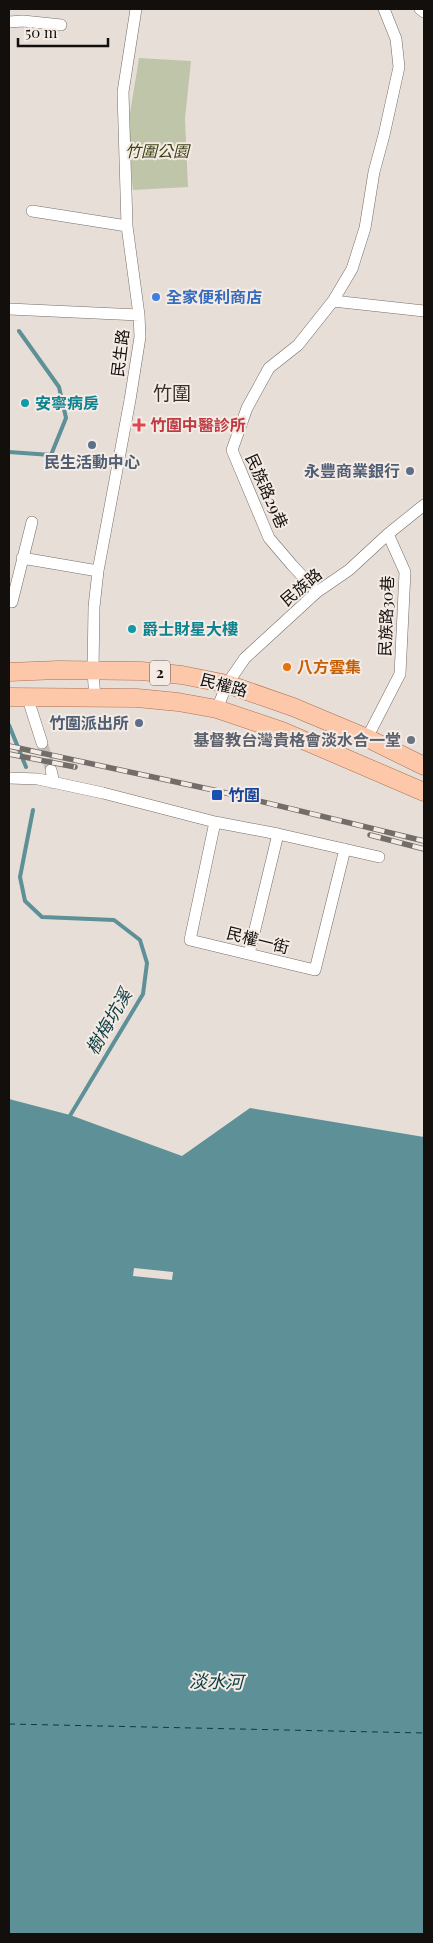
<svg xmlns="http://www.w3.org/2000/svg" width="433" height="1943" font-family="'Playfair Display','Noto Sans TC',serif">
<rect width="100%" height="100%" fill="#e8ded8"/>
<path fill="#bfc5a9" d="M139,58L191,61L185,119L188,187L133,190L128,126Z"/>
<path fill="#5d9097" d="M9,1099L70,1115L182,1156L250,1108L424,1137V1934H9Z"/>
<path fill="#e8ded8" d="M134,1268L173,1272L172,1280L133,1276Z"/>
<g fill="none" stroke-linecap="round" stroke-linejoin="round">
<path stroke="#5d9097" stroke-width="4" d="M9,452L51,455L66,418L59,387L19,331
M9,725L26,767
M33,810L20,877L25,901L42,917L114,920L140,940L147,963L143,994L68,1119"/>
<path stroke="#093c42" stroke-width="1" stroke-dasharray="6 5" stroke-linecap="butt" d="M9,1724L424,1733"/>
<path stroke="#c8bfba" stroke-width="11" stroke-dasharray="11 5.5" stroke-linecap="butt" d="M42,743L51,770"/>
<defs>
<path id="minor" d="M420,9L424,12
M9,22L23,21L61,25
M32,211L127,226
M333,301L424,311
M9,309L139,315
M22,558L98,571
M317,592L292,565L269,538L232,450L247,408L269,368L298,345L333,301L352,269L365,228L374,172L384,135L399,67L396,39L384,9
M12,602L32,522
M27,696L42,743
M95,699L93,671L94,607L98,571L130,400L140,337L139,315L127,226L123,92L136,9
M217,709L227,684L245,658L317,592L349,570L388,534L424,505
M367,738L400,674L405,572L388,534
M51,770L54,783
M9,778L38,779L103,793L215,822L278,834L379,857
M215,822L190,940L315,970L345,849
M249,954L278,834"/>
<path id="primary" d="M9,672L58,670L141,671L182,675L227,684L293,707L367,738L424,766
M9,697L137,698L178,702L217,709L282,731L424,792"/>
</defs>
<use href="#minor" stroke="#756d67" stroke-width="12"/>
<use href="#primary" stroke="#aa704f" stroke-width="19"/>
<use href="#minor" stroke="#fff" stroke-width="11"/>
<use href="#primary" stroke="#fdc8aa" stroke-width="18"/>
<defs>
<path id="rail" d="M9,746L218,791L424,841
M9,754L75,767
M370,835L424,849"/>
</defs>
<use href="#rail" stroke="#736d69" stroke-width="5.5"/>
<use href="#rail" stroke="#f5ebe5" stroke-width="4" stroke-dasharray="11" stroke-linecap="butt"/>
</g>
<circle fill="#3f7fe0" stroke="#f5ebe5" stroke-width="2" cx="156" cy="297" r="5"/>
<g fill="#0f9aa8" stroke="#f5ebe5" stroke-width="2">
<circle cx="25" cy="403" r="5"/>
<circle cx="132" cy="629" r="5"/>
</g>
<path fill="#e0444e" stroke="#f5ebe5" stroke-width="2" d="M136.5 417.5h5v5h5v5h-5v5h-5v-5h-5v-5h5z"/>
<g fill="#5c6f8a" stroke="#f5ebe5" stroke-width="2">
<circle cx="92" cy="445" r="5"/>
<circle cx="410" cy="471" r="5"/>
<circle cx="139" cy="723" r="5"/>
</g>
<circle fill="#e8710a" stroke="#f5ebe5" stroke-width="2" cx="287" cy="667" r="5"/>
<circle fill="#6b7280" stroke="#f5ebe5" stroke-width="2" cx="411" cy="740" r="5"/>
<rect fill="#1a4fb4" stroke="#f5ebe5" stroke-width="2" x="211" y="789" width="12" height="12" rx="2.5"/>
<g text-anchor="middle" stroke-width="4" stroke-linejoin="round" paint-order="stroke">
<rect fill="#f5ebe5" stroke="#56514e" stroke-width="1" x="150" y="660.5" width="20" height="25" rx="4"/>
<g font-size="15" font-weight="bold" fill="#120f0d">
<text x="160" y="678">2</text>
</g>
<g font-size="16" font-style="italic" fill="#3a4112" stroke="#f5ebe5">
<text x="157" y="157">竹圍公園</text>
</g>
<g font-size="16" font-weight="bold" fill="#366cbe" stroke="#f5ebe5" text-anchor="start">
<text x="166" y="303">全家便利商店</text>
</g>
<g font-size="16" fill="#120f0d" stroke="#f5ebe5">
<text transform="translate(120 353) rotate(-83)" y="6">民生路</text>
<text transform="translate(267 491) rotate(66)" y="6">民族路29巷</text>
<text transform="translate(301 587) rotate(-40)" y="6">民族路</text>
<text transform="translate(386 616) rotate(-88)" y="6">民族路30巷</text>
<text transform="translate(224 685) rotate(15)" y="6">民權路</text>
<text transform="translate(258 940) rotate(14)" y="6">民權一街</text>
</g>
<g font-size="16" font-weight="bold" fill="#0d838f" stroke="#f5ebe5" text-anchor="start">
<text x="35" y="409">安寧病房</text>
<text x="142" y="635">爵士財星大樓</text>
</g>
<g font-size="16" font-weight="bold" fill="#be3a42" stroke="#f5ebe5" text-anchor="start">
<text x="150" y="431">竹圍中醫診所</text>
</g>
<g font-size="16" font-weight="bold" fill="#4e5e75" stroke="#f5ebe5" text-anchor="end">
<text x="92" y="468" text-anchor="middle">民生活動中心</text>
<text x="400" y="477">永豐商業銀行</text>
<text x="129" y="729">竹圍派出所</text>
</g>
<g font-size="16" font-weight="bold" fill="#c56008" stroke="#f5ebe5" text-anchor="start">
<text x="297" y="673">八方雲集</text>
</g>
<g font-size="16" font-weight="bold" fill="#5b616d" stroke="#f5ebe5" text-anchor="end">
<text x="401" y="746">基督教台灣貴格會淡水合一堂</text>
</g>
<g font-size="16" font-weight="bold" fill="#164399" stroke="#f5ebe5" text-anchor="start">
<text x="228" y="801">竹圍</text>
</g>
<g font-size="18" font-style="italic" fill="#093c42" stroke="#f5ebe5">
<text transform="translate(109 1022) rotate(-60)" y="6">樹梅坑溪</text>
<text transform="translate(216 1682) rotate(1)" y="6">淡水河</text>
</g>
<g font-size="19" fill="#372f2a" stroke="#f5ebe5">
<text x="172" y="400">竹圍</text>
</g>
</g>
<rect width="433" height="1943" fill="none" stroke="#120f0d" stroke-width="20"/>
<path d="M18 38v8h90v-8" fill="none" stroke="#120f0d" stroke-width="2.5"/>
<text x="25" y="38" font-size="15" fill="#120f0d" stroke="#f5ebe5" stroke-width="4" paint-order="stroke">50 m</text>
</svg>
